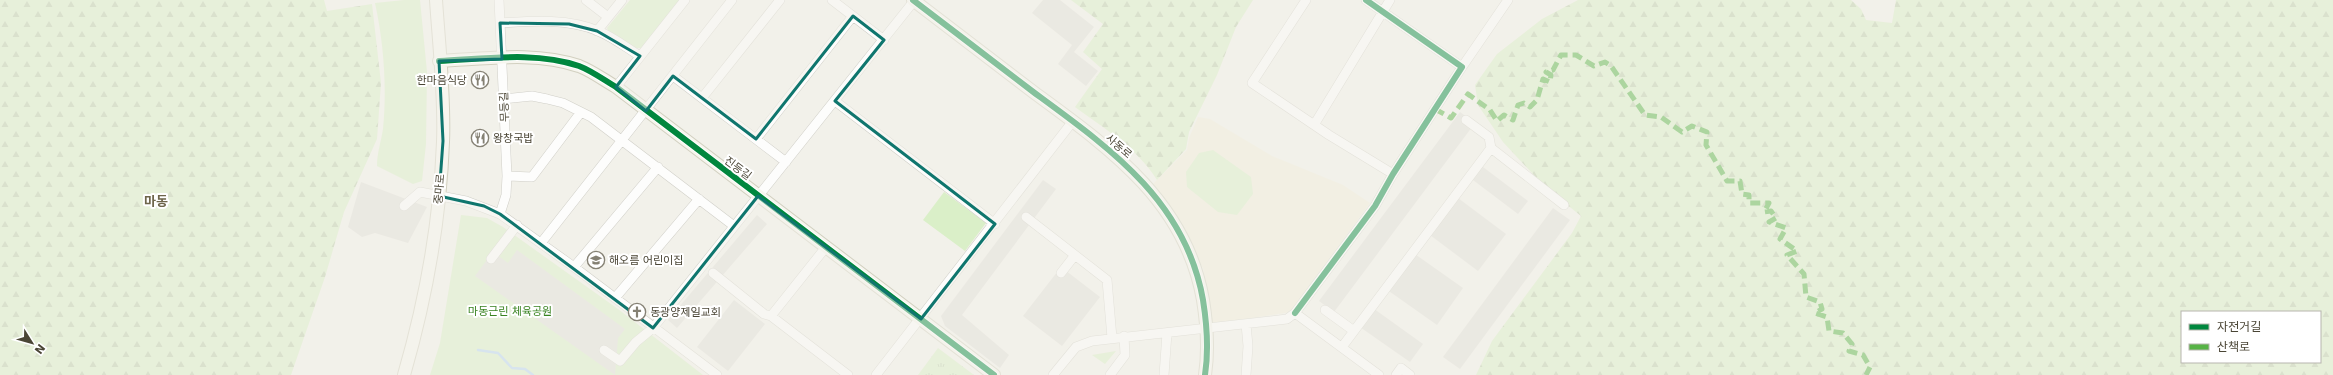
<svg xmlns="http://www.w3.org/2000/svg" width="2333" height="375" font-family="'DejaVu Sans','Noto Sans KR',sans-serif">
<defs>
<pattern id="grass-tufts" width="24" height="20" patternUnits="userSpaceOnUse"><rect width="24" height="20" fill="#daefc8"/><path d="M3 7l-1-3M5 7V3M7 7l1-3M15 17l-1-3M17 17v-4M19 17l1-3" fill="none" stroke="#bdceac"/></pattern>
<pattern id="forest-firs" width="22" height="20" patternUnits="userSpaceOnUse"><rect width="22" height="20" fill="#daefc8"/><path d="M5 1l3.5 6h-7zM16 11l3.5 6h-7z" fill="#bdceac"/></pattern>
</defs>
<rect width="100%" height="100%" fill="#f2f1ea"/>
<path fill="#f1eedc" d="M1198,117L1210,119L1272,156L1343,185L1370,203L1291,312L1212,324L1203,268L1152,185L1187,150L1189,138Z"/>
<path fill="url(#grass-tufts)" d="M938,348L974,375H918Z"/>
<path fill="url(#forest-firs)" fill-rule="evenodd" d="M0,0H324L327,11L372,4L381,83L377,139L344,212L325,277L291,375H0Z
M1071,0H1253L1236,27L1217,75L1189,132L1186,149L1157,180C1138,149 1104,128 1075,107L1102,69L1083,52L1103,24Z
M1578,0H1851L1861,9L1866,20L1892,23L1896,0H2333V375H1476L1492,341L1572,233L1581,216L1545,187L1503,142L1478,105L1475,85L1497,54L1542,19ZM2182,312H2320V362H2182Z"/>
<path fill="#daefc8" d="M404,0H420L427,72L426,144L422,181L413,184L377,166C377,153 381,142 383,129C387,88 384,44 375,3Z
M630,0H680L642,48H636L609,33L607,28Z
M1213,150L1251,177L1253,194L1237,215L1218,212L1187,187L1186,172L1199,153Z
M944,192L986,223L965,251L923,220Z
M461,215L487,218L503,227L618,309L703,375H430L440,343Z
M1116,351L1105,364L1092,355Z"/>
<path fill="#e1e0da" d="M1043,0H1060L1094,27L1074,52L1098,71L1086,86L1058,64L1072,45L1032,13Z
M1460,112L1475,123L1334,312L1319,301Z
M1479,164L1528,201L1518,214L1469,177Z
M1043,180L1056,189L962,315L1009,355L1000,368L945,326L941,316Z
M361,182L427,207L408,243L375,233L362,237L348,227Z
M1454,195L1506,234L1478,271L1426,232Z
M1553,208L1570,220L1460,369L1443,357Z
M757,215L767,224L677,328L668,320Z
M517,250L625,329L618,338L615,375L475,276L493,252L508,263Z
M1412,252L1463,288L1437,325L1386,289Z
M1061,267L1100,297L1062,346L1023,316Z
M734,300L765,324L728,371L697,347Z
M1370,306L1423,344L1410,362L1357,325Z"/>
<g fill="none" stroke-linecap="round" stroke-linejoin="round">
<path stroke="#b6d4f4" stroke-width="2.5" d="M478,350L498,353L512,368L525,369L533,375"/>
<defs>
<path id="street" d="M499,0L507,176L506,195L500,214
M586,0L608,17
M832,0L884,40
M1306,0L1252,83L1329,135L1393,174
M500,23C531,21 569,18 598,31C613,37 627,48 640,56
M597,31L622,0
M1462,67L1508,0
M673,76L786,162
M616,87L685,0
M702,98L780,0
M504,99L532,96L547,99L563,103L591,117L734,226
M835,101L995,224
M1466,120L1489,137L1491,148L1564,205
M1314,125L1390,0
M756,139L853,16
M507,176L532,177L581,112
M404,206L420,192L466,201L500,214L574,267L717,375
M1026,217L1107,280L1112,338
M541,243L732,0
M491,259L517,225
M574,267L658,167
M713,273L764,314L771,316L826,247
M1061,273L1075,255
M615,298L699,199
M1325,310L1354,331
M1295,313L1375,206L1393,174L1462,67L1366,0
M771,316L848,375
M1342,347L1491,148
M604,350L620,361L636,342L653,328L914,1
M876,375L1073,121
M1053,375L1076,347L1092,341L1287,319L1295,313L1379,375
M1110,375L1125,355L1124,336
M1164,375L1167,333
M1246,375L1248,346L1246,324
M1396,375L1401,368L1410,375"/>
<path id="secondary" d="M913,0C954,31 995,63 1036,94C1111,149 1186,202 1203,300C1207,325 1209,349 1205,375
M439,61C485,59 535,51 579,66C592,71 604,80 616,87L994,375
M404,375C426,299 440,222 443,142C445,98 439,45 436,0"/>
</defs>
<use href="#street" stroke="#d0cfc8" stroke-width="10"/>
<use href="#secondary" stroke="#d2d0c0" stroke-width="14"/>
<use href="#street" stroke="#fdfdfc" stroke-width="9"/>
<use href="#secondary" stroke="#f7f6ef" stroke-width="12"/>
<path stroke="#57b346" stroke-width="5" stroke-dasharray="10 5" stroke-linecap="butt" d="M1435,109L1451,118L1468,94L1490,110L1497,121L1504,115L1513,120L1518,105L1524,103L1530,107L1537,100L1543,79L1550,82L1551,75L1546,72L1553,70L1561,55H1576L1594,66L1605,62L1611,66L1645,115L1661,117L1682,132L1692,126L1707,132L1706,145L1727,181H1740L1742,194L1749,195V203H1769L1764,212L1771,211L1776,218L1769,222L1786,228L1780,239L1797,251L1787,255L1804,274L1806,297L1820,302L1822,309L1815,313L1827,317L1829,331L1843,333L1852,344L1849,351L1863,355L1870,367L1866,375"/>
<defs>
<path id="cycleway" d="M913,0C954,31 995,63 1036,94C1111,149 1186,202 1203,300C1207,325 1209,349 1205,375
M439,61C485,59 535,51 579,66C592,71 604,80 616,87L994,375
M1295,313L1375,206L1393,174L1462,67L1366,0"/>
</defs>
<use href="#cycleway" stroke="#fff" stroke-width="8"/>
<use href="#cycleway" stroke="#00873e" stroke-width="6"/>
</g>
<path d="M0 0H2333V375H0ZM853,16L884,40L835,101L995,224L921,319L758,196L653,328L500,214L484,206L439,196L443,141L439,61L502,59L500,23L569,24L597,31L640,56L616,87L646,111L673,76L756,139Z" fill="#f2f1ea" fill-opacity=".55" fill-rule="evenodd"/>
<path fill="none" stroke="#0f766e" stroke-width="3" stroke-linejoin="round" d="M853,16L884,40L835,101L995,224L921,319L758,196L653,328L500,214L484,206L439,196L443,141L439,61L502,59L500,23L569,24L597,31L640,56L616,87L646,111L673,76L756,139Z"/>
<defs>
<symbol id="restaurant-ring" viewBox="-11 -11 22 22"><circle r="9.5" fill="#fff" stroke="#858174" stroke-width="1.5"/><path d="M-5-6h1v4h1v-4h1v4h1v-4h1v5L-1.5 .5V6h-2V.5L-5-1ZM5-6V6H3V1.5H1.5Q1.5-4 5-6Z" fill="#858174"/></symbol>
<symbol id="school-ring" viewBox="-11 -11 22 22"><circle r="9.5" fill="#fff" stroke="#858174" stroke-width="1.5"/><path d="M0-5L7-2L0 1L-7-2ZM-4 1L0 2.5L4 1V4Q0 6-4 4Z" fill="#858174"/></symbol>
<symbol id="church-ring" viewBox="-11 -11 22 22"><circle r="9.5" fill="#fff" stroke="#858174" stroke-width="1.5"/><path d="M-1.2-6h2.4v3.5h3.3v2.4h-3.3V6h-2.4V-.1h-3.3v-2.4h3.3Z" fill="#858174"/></symbol>
</defs>
<g fill-rule="evenodd">
<use href="#restaurant-ring" x="470" y="70" width="20" height="20"/>
<use href="#restaurant-ring" x="470" y="128" width="20" height="20"/>
<use href="#school-ring" x="586" y="250" width="20" height="20"/>
<use href="#church-ring" x="627" y="302" width="20" height="20"/>
</g>
<g text-anchor="middle" stroke-width="4" stroke-linejoin="round" paint-order="stroke">
<g font-size="11" fill="#4a4535" stroke="#fff" text-anchor="start">
<text x="467" y="84" text-anchor="end">한마음식당</text>
<text x="493" y="142">왕창국밥</text>
<text x="609" y="264">해오름 어린이집</text>
<text x="650" y="316">동광양제일교회</text>
</g>
<g font-size="11" fill="#4a4535" stroke="#fff">
<text transform="translate(504 107) rotate(-92)" y="4">무등길</text>
<text transform="translate(1119 146) rotate(41)" y="4">사동로</text>
<text transform="translate(738 168) rotate(37)" y="4">진등길</text>
<text transform="translate(439 189) rotate(-85)" y="4">중마로</text>
</g>
<g font-size="11" fill="#398321" stroke="#fff">
<text x="510" y="315">마동근린 체육공원</text>
</g>
<g font-size="13" font-weight="bold" fill="#6e654b" stroke="#fff">
<text x="156" y="206">마동</text>
</g>
</g>
<rect x="2181" y="311" width="140" height="52" fill="#ffffff" stroke="#b7b5ae"/>
<rect x="2189" y="324" width="20" height="6" fill="#00873e" stroke="#b7b5ae"/>
<text x="2217" y="331" font-size="12" fill="#4a4535">자전거길</text>
<rect x="2189" y="344" width="20" height="6" fill="#57b346" stroke="#b7b5ae"/>
<text x="2217" y="351" font-size="12" fill="#4a4535">산책로</text>
<g transform="translate(32 343) rotate(127)" stroke="#ffffff" stroke-width="3" paint-order="stroke">
<path d="M0-3L7 15L0 10L-7 15Z" fill="#4a4535"/>
<text y="-6" font-size="11" font-weight="bold" text-anchor="middle" fill="#4a4535">N</text>
</g>
</svg>
